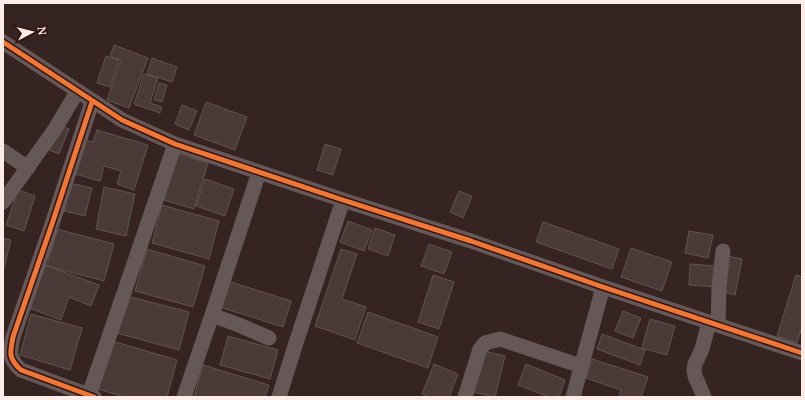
<svg xmlns="http://www.w3.org/2000/svg" width="805" height="400" font-family="'Noto Serif',serif">
<rect width="100%" height="100%" fill="#352422"/>
<path fill="#4a3b39" stroke="#625250" d="M114,45L148,58L129,108L107,100L121,60L110,56Z
M106,56L119,60L110,87L97,83Z
M152,58L177,67L172,82L147,74Z
M144,74L158,78L150,103L162,107L160,113L134,104Z
M159,83L167,85L162,102L154,100Z
M206,102L247,117L235,150L194,135Z
M182,105L197,111L189,130L175,124Z
M58,125L69,129L59,154L49,150Z
M97,130L148,145L134,190L117,184L121,171L104,166L100,181L75,174L84,140L93,142Z
M325,144L341,149L333,175L317,170Z
M178,154L208,163L194,209L164,200Z
M205,179L234,189L225,216L196,206Z
M70,183L92,188L85,216L64,211Z
M104,187L135,194L126,236L96,229Z
M18,190L35,196L24,231L6,225Z
M459,191L472,196L463,218L450,212Z
M162,205L219,221L209,259L152,243Z
M348,221L372,230L364,251L340,242Z
M543,222L619,249L612,269L536,242Z
M375,228L395,235L388,256L368,249Z
M57,229L114,244L104,281L47,266Z
M689,231L713,235L708,258L685,253Z
M3,238L11,240L4,268L3,267Z
M429,244L452,252L444,274L421,266Z
M631,248L672,262L662,291L621,277Z
M147,249L205,266L193,307L135,291Z
M341,249L357,254L342,299L366,307L355,340L315,326Z
M727,256L742,259L735,295L719,291Z
M690,264L716,266L714,287L689,285Z
M45,265L99,285L91,306L69,297L61,320L29,308Z
M433,275L454,282L439,329L418,322Z
M796,275L802,277V327L797,343L777,336Z
M228,281L291,301L283,327L220,307Z
M127,296L189,312L179,350L117,333Z
M623,311L641,318L633,338L615,331Z
M368,312L438,337L428,368L357,343Z
M31,314L82,328L70,370L20,355Z
M650,319L675,326L667,355L642,348Z
M602,334L645,350L640,365L597,349Z
M228,336L278,350L270,379L220,365Z
M112,341L177,360L167,397H124L98,389Z
M484,351L505,356L495,397L473,392Z
M592,359L648,377L641,397H619L621,390L586,378Z
M434,364L458,374L449,397H429L422,394Z
M526,364L565,380L559,397H549L518,385Z
M203,365L269,385L265,397H194Z"/>
<g fill="none" stroke-linecap="round" stroke-linejoin="round">
<path stroke="#655857" stroke-width="15" d="M3,42L122,120L175,144L343,200L471,241L603,287L802,353
M92,102L52,224L13,337C10,353 8,358 21,370L94,397
M3,151L28,168
M3,202L55,129L77,92
M212,315L239,325L269,338
M718,325L719,287L723,251
M89,395L175,144
M184,397L212,315L259,172
M279,397L295,346L343,200
M465,397L480,349L485,343L500,339L581,366
M573,397L603,287
M704,397L695,376L694,370L695,364L702,349L709,322"/>
<defs>
<path id="cycleway" d="M3,42L122,120L175,144L343,200L471,241L603,287L802,353
M92,102L52,224L13,337C10,353 8,358 21,370L94,397"/>
</defs>
<use href="#cycleway" stroke="#321411" stroke-width="8"/>
<use href="#cycleway" stroke="#f07635" stroke-width="5"/>
</g>
<rect width="805" height="400" fill="none" stroke="#feece9" stroke-width="8"/>
<g transform="translate(32 32) rotate(83)" stroke="#321411" stroke-width="3" paint-order="stroke">
<path d="M0-3L7 15L0 10L-7 15Z" fill="#feece9"/>
<text y="-6" font-size="11" font-weight="bold" text-anchor="middle" fill="#feece9">N</text>
</g>
</svg>
